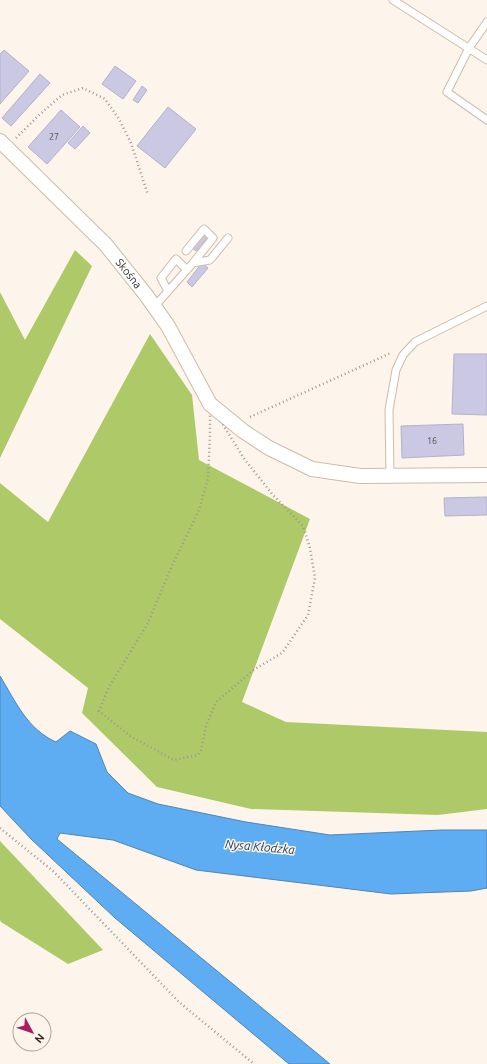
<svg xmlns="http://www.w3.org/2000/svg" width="487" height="1064" font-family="Ubuntu,sans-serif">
<rect width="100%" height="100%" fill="#fdf5ec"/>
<path fill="#aec967" d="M75,250L92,266L0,458V292L25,340Z
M150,334L192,395L199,460L310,519L242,702L286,722L487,732V809L438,815L251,809L157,787L82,713L88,688L0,619V483L48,522Z
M0,841L103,950L68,964L1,922L0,920Z"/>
<path fill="#5eacf1" stroke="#5085b3" d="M0,676C16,702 27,729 56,742L70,731L96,744L107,772L128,793L158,804L246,822L330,835L441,830H487V888L471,891L391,894L196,870L113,840L60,833L57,839L330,1064H289L115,918L31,839L0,806Z"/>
<path fill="#cac8e3" stroke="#b3b1cb" d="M4,50L29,71L0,104V54Z
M115,66L136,81L123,99L102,84Z
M40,74L50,83L11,126L2,118Z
M142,86L147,90L138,103L133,100Z
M168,107L196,129L165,168L137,146Z
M61,110L80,127L47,164L28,147Z
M83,126L90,133L75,149L68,143Z
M205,231L210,235L196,251L191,247Z
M202,263L208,268L192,287L187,282Z
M454,354H487V415L452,414Z
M463,424L464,455L402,458L401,426Z
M487,497V515L445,516L444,498Z"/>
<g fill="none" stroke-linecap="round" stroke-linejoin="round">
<defs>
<path id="lane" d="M393,0L487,60
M487,22L469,48L447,92L487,120
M186,251L204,229L213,238L193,263
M168,291L161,278L176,259L187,270
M154,307L193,263L210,260L228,238
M390,476L389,410L396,370L403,355L415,342L487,306"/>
<g id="street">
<path id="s1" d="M0,141L106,245L146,295L168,326L210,404L243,431L269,448L312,469L360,476L487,475"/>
</g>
</defs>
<use href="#lane" stroke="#cfbba6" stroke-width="9"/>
<use href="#street" stroke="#cfbba6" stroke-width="16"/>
<path stroke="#9f988f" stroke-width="2.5" stroke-dasharray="1 3" stroke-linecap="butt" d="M16,138L38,116L62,95L83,88L105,99L119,119L131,143L148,195
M210,404L245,460L273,495L303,526L310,548L315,578L308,615L282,653L255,669L216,702L206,726L201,750L198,755L174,760L130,736L99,711L109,687L148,623L170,570L199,510L208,478L210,435Z
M250,417L391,353
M0,828L53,871L179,1002L254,1064"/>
<use href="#lane" stroke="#fff" stroke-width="7"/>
<use href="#street" stroke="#fff" stroke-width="14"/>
</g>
<g text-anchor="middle" stroke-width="3" stroke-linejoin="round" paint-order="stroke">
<g font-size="9" fill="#575252">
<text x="54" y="140">27</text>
<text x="432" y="444">16</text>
</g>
<g font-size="11" fill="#312a22" stroke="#fdf5ec">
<text dy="4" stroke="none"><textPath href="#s1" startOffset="185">Skośna</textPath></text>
</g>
<g font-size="12" font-style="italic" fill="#183854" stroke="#fdf5ec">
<text transform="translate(260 847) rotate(5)" y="4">Nysa Kłodzka</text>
</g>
</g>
<g transform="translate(32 1032) rotate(130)"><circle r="19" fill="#fdf5ec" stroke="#aba49b"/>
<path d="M0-3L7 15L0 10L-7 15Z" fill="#a91e60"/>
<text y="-6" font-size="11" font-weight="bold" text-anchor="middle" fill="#312a22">N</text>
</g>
</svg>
